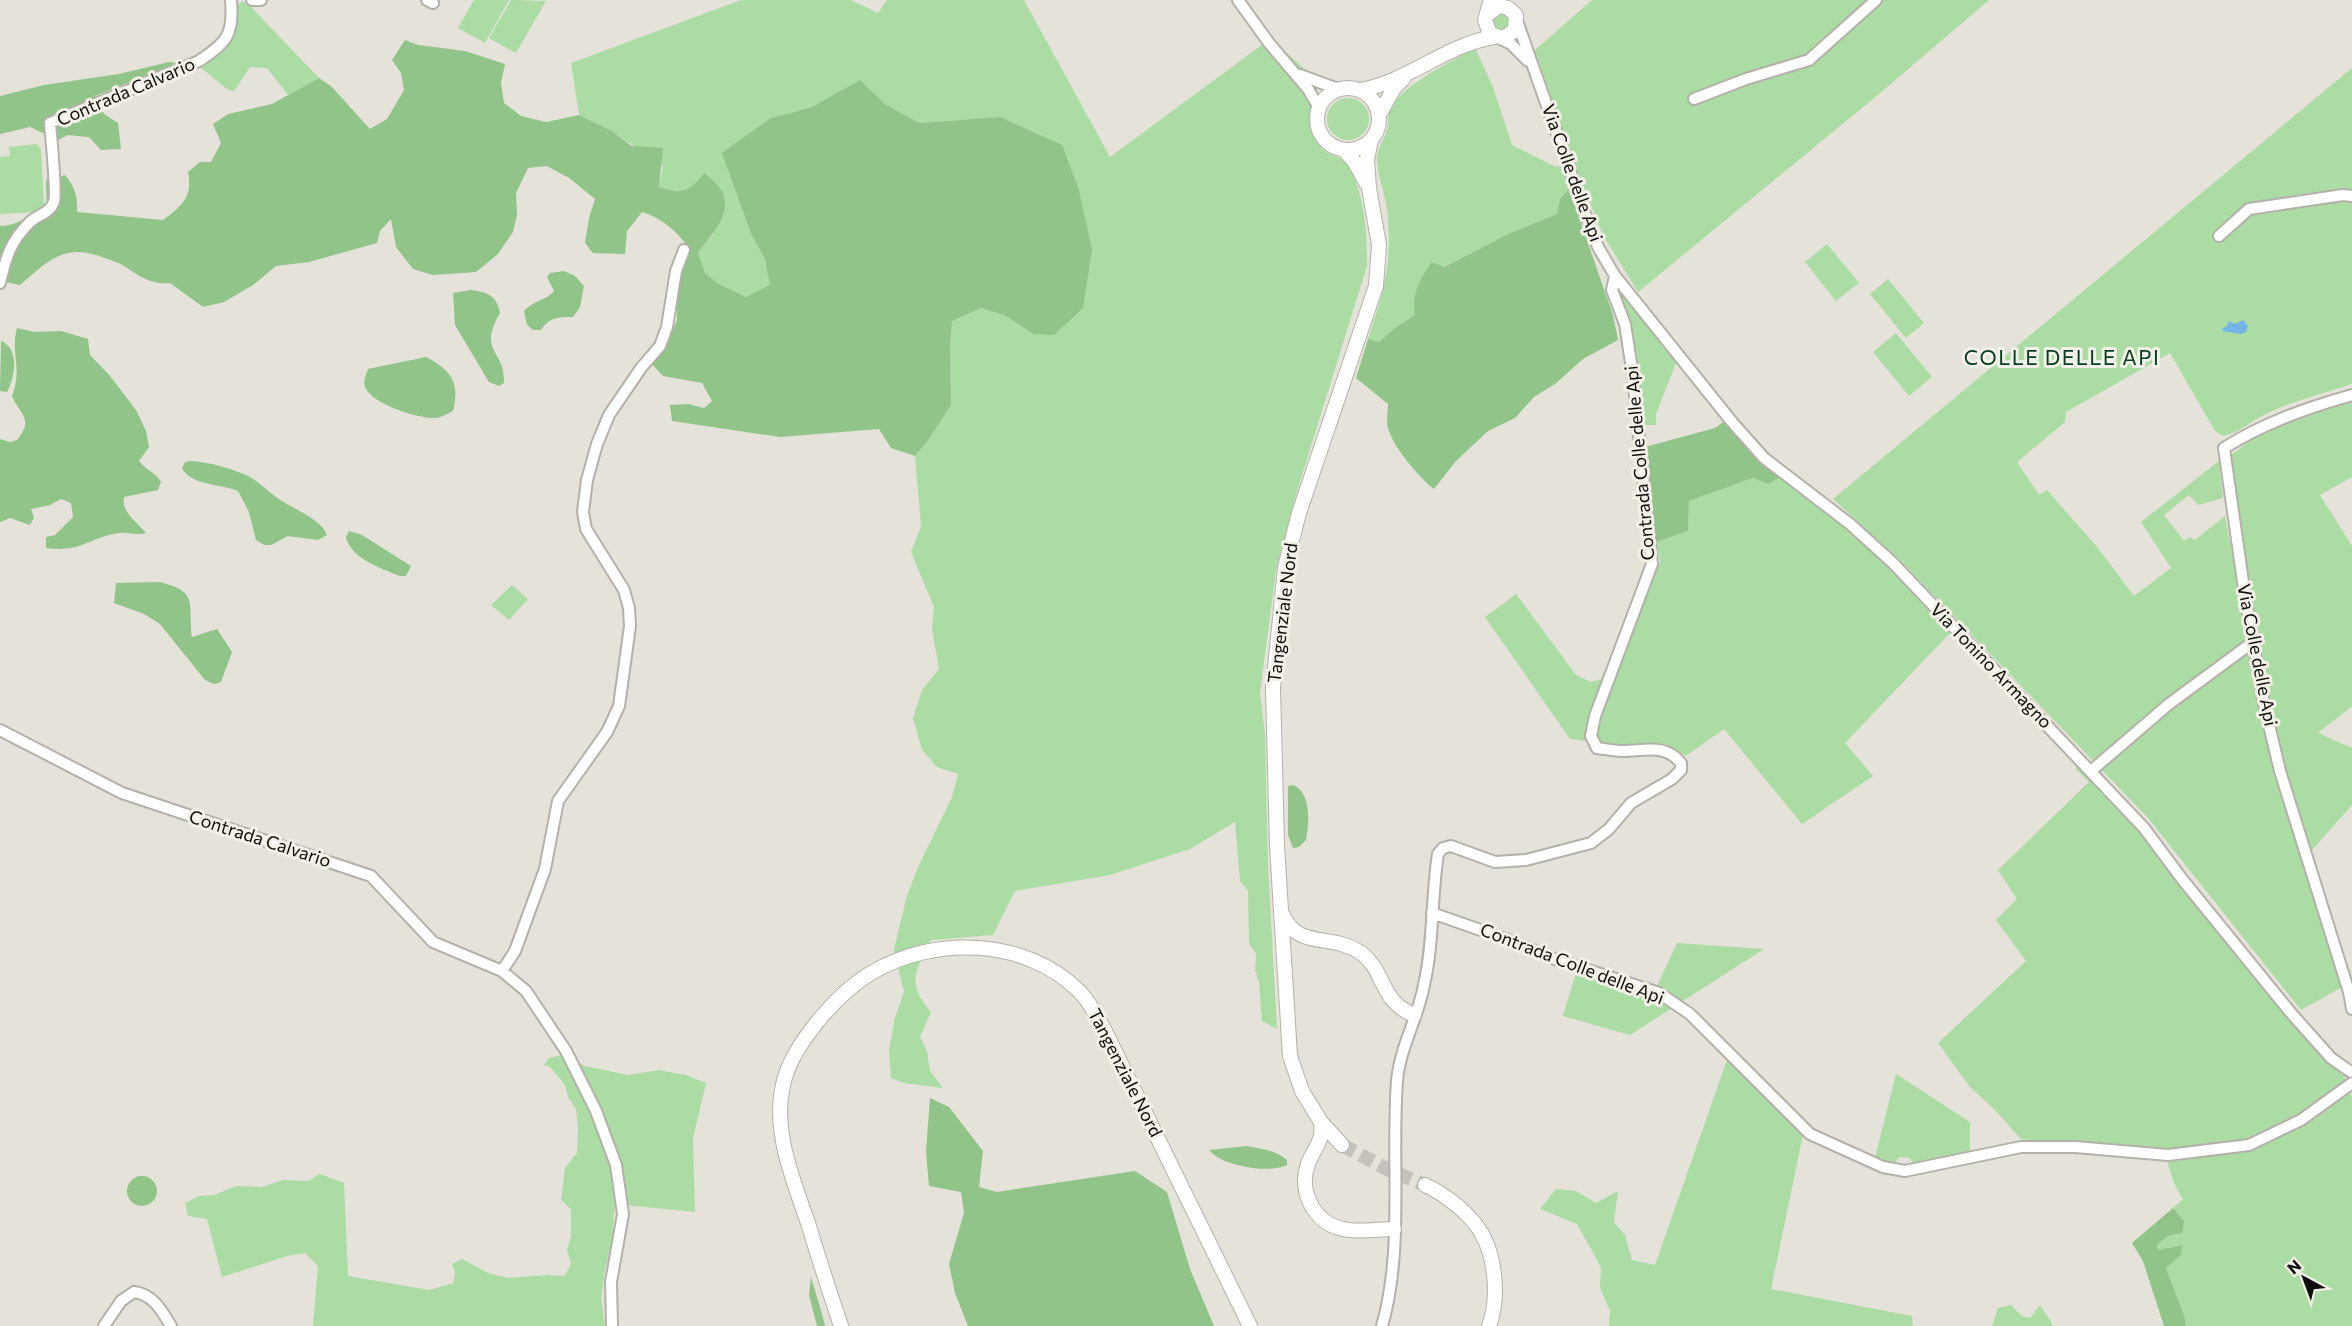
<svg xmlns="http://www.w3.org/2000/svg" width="2352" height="1326" font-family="Commissioner,sans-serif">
<rect width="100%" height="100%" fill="#e5e2da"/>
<path fill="#abdca4" d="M474,0H509L485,43L458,28Z
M511,0L546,1L516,53L489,38Z
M741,0H851L878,13L887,0H1024L1110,157L1271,38L1303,68C1303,75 1301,85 1303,91C1306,98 1310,102 1311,108C1314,124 1309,139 1325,151C1335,158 1345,157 1351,170C1365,200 1367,233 1367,266L1298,488L1276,570L1260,693L1265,735L1268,865L1277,1029L1262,1021L1259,982L1255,970L1256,954L1249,943L1248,891L1240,881L1235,822L1190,849L1110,875L1015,891L993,935L931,940C916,971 905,982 931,1012L920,1037L927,1051L930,1071L943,1088L904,1083L891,1078L889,1050L895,1018L904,992L894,950L906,899L918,867L952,797L958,774L937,767L922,750L913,718L922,690L939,669L932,629L934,607L911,552L921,526L915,456L929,439L951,405L950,345L952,321L981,308L1006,316L1033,334L1000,117L919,123L885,104L860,81L812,107L771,118L733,184L751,234L765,259L771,286L746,297L719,284L705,273L698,253L713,234L692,188L676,193L659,187L663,166L612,131L579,115L571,63Z
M1592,0H1989L1879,94L1638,292L1603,235L1573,160L1535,50Z
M242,1L248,4L319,78L288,95L267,68L250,67L234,91L227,89L200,67C218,51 241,32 237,6Z
M1493 22a8 8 0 1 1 16 0a8 8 0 1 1-16 0Z
M1475,48L1493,87L1512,145L1556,167L1562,165L1569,189L1560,199L1557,214L1508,234L1443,267L1415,315L1395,328L1379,342L1368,339C1384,290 1393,262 1387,209C1385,192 1377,176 1377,159C1377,149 1383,142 1386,133C1389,126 1387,117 1390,110C1399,86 1453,61 1475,48Z
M2352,68V384C2323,394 2291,401 2264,415C2250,422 2238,433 2223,436L2215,431L2170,353L2066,412L2065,422L2017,462L2039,495L2047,490L2098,548L2134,596L2171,568L2141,522L2219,461L2223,498L2198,505L2189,495L2164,515L2184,541L2190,537L2195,540L2225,516L2259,704L2344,986L2301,1010L2148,818L1899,559L1833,499Z
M1327 119a21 21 0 1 1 42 0a21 21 0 1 1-42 0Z
M37,144L41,150L44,205L38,212L0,214V157L10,156L9,147Z
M1827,244L1859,283L1836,301L1805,262Z
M1888,279L1924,323L1906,338L1870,294Z
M1623,293L1676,363L1656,414V425H1643L1630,321L1620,294Z
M1896,333L1932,377L1909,396L1873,352Z
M2352,400V477L2320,495L2352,546V706L2318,733L2352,748V805L2312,850L2285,769L2273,714L2247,568L2231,455L2264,431Z
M1753,478L1768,484L1779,478L1852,533L1893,571L1951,632L1845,743L1873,776L1802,824L1724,729L1686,756L1665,744L1626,746L1570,739L1485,617L1516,594L1576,675L1591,682L1602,679L1611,684L1660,562L1656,542L1688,531L1689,501Z
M512,585L528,599L509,620L491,605Z
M2081,765L2138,827L2174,877L2276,1005L2324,1059L2344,1075L2346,1082L2297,1118L2247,1141L2168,1151L2021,1139L1993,1108L1970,1087L1938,1043L2026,961L1996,920L2017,899L1998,870L2089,782L2075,768Z
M1677,943L1764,949L1630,1035L1563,1016L1579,963L1656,988Z
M561,1055L585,1066L628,1075L659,1070L686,1075L706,1083L693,1138L695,1212L615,1204L612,1240L605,1270L601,1298L605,1326H313L318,1266L305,1253L287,1256L222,1277L207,1219L188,1216L185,1203L199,1196L214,1195L236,1186L262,1187L283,1180L308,1181L320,1174L344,1183L348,1276L429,1290L454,1283L455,1272L452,1264L462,1259L488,1273L508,1278L547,1275L565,1276L571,1263L567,1251L571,1235V1209L561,1200L565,1168L577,1153L578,1129L576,1109L568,1097L565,1085L550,1067L544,1065L549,1058Z
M1728,1057L1803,1135L1771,1289L1912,1316L1913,1326H1609L1610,1311L1600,1288L1601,1267L1577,1224L1540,1209L1556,1189L1576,1191L1596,1203L1618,1191L1614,1222L1625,1235L1632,1260L1655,1265Z
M1896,1074L1970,1122V1156L1913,1164L1910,1158L1899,1157L1894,1164L1875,1158Z
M2348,1091L2352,1096V1326H2186L2185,1318L2166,1268L2181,1255V1245L2158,1250L2157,1245L2168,1236L2183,1233L2184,1221L2173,1208L2183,1199C2173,1185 2171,1173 2166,1157L2249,1146Z
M2011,1305L2022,1316L2030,1318L2040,1305L2052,1323V1326H1992L1998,1308Z"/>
<path fill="#90c488" d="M405,40L418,45L465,51L505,64L501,83L504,103L521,116L546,122L579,115L612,131L632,146L663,148L659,187C683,195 689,192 704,173C743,200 720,224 698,253L705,273L719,284L746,297L770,285L765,259L751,234L722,153L771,118L812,107L860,80L885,104L919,123L1000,117L1062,145L1078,187L1092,249L1083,308L1054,335L1033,334L1006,316L981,308L952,321L950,345L951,405L929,439L915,456L891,448L879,429L780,437L672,421L670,405L688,404L704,408L712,401L702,383L663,376L652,364L666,347L677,320L676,286L687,246C676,230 661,218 642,212L627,231L625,254L593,253L585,243L589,218L595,199L569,178L547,166L528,168L516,193L517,215L513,232L498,254L476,272L433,275L413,269L396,247L391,219L380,231L377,243L309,262L276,266L253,285L224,302L203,307L170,283C151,285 139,276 124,266C118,262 109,260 102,257C64,243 48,261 20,285L0,281V226C12,226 17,222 27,218C31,216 37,217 40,214C53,206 41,185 49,174L59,177L65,175C75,187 78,197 77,212L163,220C182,206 193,197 188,172L200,162H211L221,143L213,124L228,114L272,104L319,78L331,86L370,129L387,119L404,90L401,73L392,60Z
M169,62L177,63L95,96L104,114L118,123L121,149L101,150L89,137L68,135L58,140L30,127L0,134V96L44,85L119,74Z
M1569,189L1613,315L1618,340L1583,359L1555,384L1534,397L1515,418L1488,431L1456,461L1434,489C1418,476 1393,447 1388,428C1386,421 1388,411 1388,404L1356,378L1368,339L1379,342L1395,328L1415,315C1411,294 1420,279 1432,262L1444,267L1508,234L1557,214L1560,199Z
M564,271L575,276L584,286L580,307L573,317C559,317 549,317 541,330H533L527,325L524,311C534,300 547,300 554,291L547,277L550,273Z
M471,290C488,292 497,296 500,313C477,353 505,348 504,383L499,386L489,382L455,325L453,293Z
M17,328L35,332L61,331L88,339L90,355L110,376L136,410L146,431L149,447L139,461C146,470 155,472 161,482L158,490L124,497C121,512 137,522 146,533C136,536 129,532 119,533C89,537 82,553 46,548V537L55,535L73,517L71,503L61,499L50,505L31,509L34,518L30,525L10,518L0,522V439L10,442L17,440C34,418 21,417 12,396C23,368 10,353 17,328Z
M1,341C20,349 15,377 7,392L0,391Z
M426,357C452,371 460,382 453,411C447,414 442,417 436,418C419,419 371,404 365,387C363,381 366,375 368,369Z
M1723,422L1779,478L1768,484L1753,478L1689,501L1688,531L1656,542L1645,447L1715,428Z
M191,461C208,462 230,468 246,475C257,480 266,490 276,497C290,508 321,518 327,535L318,540L288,536L271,545H264L256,540L249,512L238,491C222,484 189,485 182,468L185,462Z
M349,531L362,535L411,566L406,576H400C382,569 350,558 346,537Z
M159,582C199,591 188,603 192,637L217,629L232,652L221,682L214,684L205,680L160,624L144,614L114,603L116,583Z
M1293,785C1312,793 1309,823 1306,840L1299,847L1293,848L1288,835V786Z
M930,1098L949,1107L983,1151L979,1187L997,1192L1135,1171L1167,1192L1190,1269L1214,1326H968L955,1293L949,1264L964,1213L961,1192L929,1186L926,1152Z
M1247,1146C1261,1149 1276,1150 1287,1160V1165C1270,1174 1221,1166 1209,1150Z
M127 1191a15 15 0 1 1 30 0a15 15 0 1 1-30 0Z
M2173,1208L2184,1221L2183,1233L2168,1236L2157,1245L2158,1250L2182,1245L2181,1255L2166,1268L2185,1318L2186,1326H2164L2143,1261L2132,1243Z
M811,1277L824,1321L825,1326H817L809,1295Z"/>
<path fill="#73b5e8" d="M2243,320L2248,326L2246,332L2241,334L2223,331L2222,329L2227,326L2229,321L2235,324Z"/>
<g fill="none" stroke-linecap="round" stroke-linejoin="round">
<path stroke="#c4c2bb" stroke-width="14" stroke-dasharray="14 7" stroke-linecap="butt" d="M1342,1145L1387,1169L1425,1185"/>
<defs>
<path id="minor" d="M252,0H261
M427,0L433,3
M1238,0L1269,43L1308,89L1319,108
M1517,21L1587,219L1598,247L1615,276L1732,422L1764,458L1850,524L1893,563L2144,828L2182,879L2291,1013L2331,1058L2351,1072
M1499,38L1511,44L1528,61
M1300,75L1338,89
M1694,99L1746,79L1809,60L1876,0
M2219,236L2249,209L2343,195L2352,196
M0,283C6,257 10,242 30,222C39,214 49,214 54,202C57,194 51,136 50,123L199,61C227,42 234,35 231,0
M0,730L122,793L371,876L433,942L502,971L526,991L566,1051L596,1111L616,1165L623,1214L611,1282L612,1326
M2091,771L2169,704L2253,642
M1432,913L1506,939L1557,960L1659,993L1690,1014L1810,1134L1883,1167L1905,1171L2021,1147H2075L2168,1155L2249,1145L2301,1120L2352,1083
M502,971L515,951L545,869L558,801L607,732L619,706L630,626L629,608L624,590L586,529L583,512L587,480L597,444L609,415L641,368L660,346L667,327L676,271L684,250
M2352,991L2349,992L2352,1009
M2349,992L2280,771L2264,704L2245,596L2224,448C2264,423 2306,408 2352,395
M104,1326L121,1301L134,1292C153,1294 162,1311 171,1326
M1382,1326C1404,1250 1391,1160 1397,1081C1400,1047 1418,1018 1424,985C1434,942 1431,898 1438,854L1443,848L1451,846L1495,862L1526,860L1591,843L1609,829L1631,803L1672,779L1681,770V763C1665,743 1644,751 1622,751C1614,751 1605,749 1597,748L1591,736L1595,716L1652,564L1633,376L1625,324L1612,290L1615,276"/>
<path id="major" d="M1487,15L1499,6L1508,8L1516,15L1515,30L1504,38L1490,34L1485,20L1491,0
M1317 119a31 31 0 1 1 62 0a31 31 0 1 1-62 0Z
M1360,90C1408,82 1445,45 1494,37
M1379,115L1394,88L1404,78
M1344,150L1354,161L1366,183
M1283,915C1297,949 1331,934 1358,951C1386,968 1378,1001 1414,1015
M1321,1122C1324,1141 1314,1148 1308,1164C1298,1191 1314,1223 1343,1229C1359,1233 1377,1229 1394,1229
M1342,1145L1321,1122L1302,1091L1290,1056L1277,846L1273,688L1285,568L1299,513L1376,286L1379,245L1369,188L1367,159L1371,140
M1425,1185C1446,1195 1470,1213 1482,1234C1496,1259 1499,1299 1489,1326
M841,1326C830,1293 819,1260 809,1226C794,1182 772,1131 783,1085C788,1061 803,1040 818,1021C833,1003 851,985 871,973C935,935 1025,938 1079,991C1091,1003 1098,1019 1106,1033L1250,1326"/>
</defs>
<use href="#minor" stroke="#b3b1a9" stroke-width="14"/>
<use href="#major" stroke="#b3b1a9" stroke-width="16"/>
<use href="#minor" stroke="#fff" stroke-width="10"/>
<use href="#major" stroke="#fff" stroke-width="14"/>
</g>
<g text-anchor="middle" stroke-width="6" stroke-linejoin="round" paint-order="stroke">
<g font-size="18" fill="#0c0c09" stroke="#f2f0e7">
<text transform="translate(126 92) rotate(-23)" y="6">Contrada Calvario</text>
<text transform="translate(1572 173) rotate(70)" y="6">Via Colle delle Api</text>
<text transform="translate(1640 463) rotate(-95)" y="6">Contrada Colle delle Api</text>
<text transform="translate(1283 613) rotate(-83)" y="6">Tangenziale Nord</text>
<text transform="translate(2257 655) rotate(79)" y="6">Via Colle delle Api</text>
<text transform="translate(1991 666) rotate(46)" y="6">Via Tonino Armagno</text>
<text transform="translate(260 839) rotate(18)" y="6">Contrada Calvario</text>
<text transform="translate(1572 964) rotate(21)" y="6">Contrada Colle delle Api</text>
<text transform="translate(1125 1073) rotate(63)" y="6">Tangenziale Nord</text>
</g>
<g font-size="21" letter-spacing="1.5" fill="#033d1d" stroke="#f2f0e7">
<text x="2062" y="365">COLLE DELLE API</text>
</g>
</g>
<g transform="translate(2304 1278) rotate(319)" stroke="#f2f0e7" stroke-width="4.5" paint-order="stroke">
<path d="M0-4.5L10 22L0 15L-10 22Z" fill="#0c0c09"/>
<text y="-9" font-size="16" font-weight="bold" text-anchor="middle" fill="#0c0c09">N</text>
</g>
</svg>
